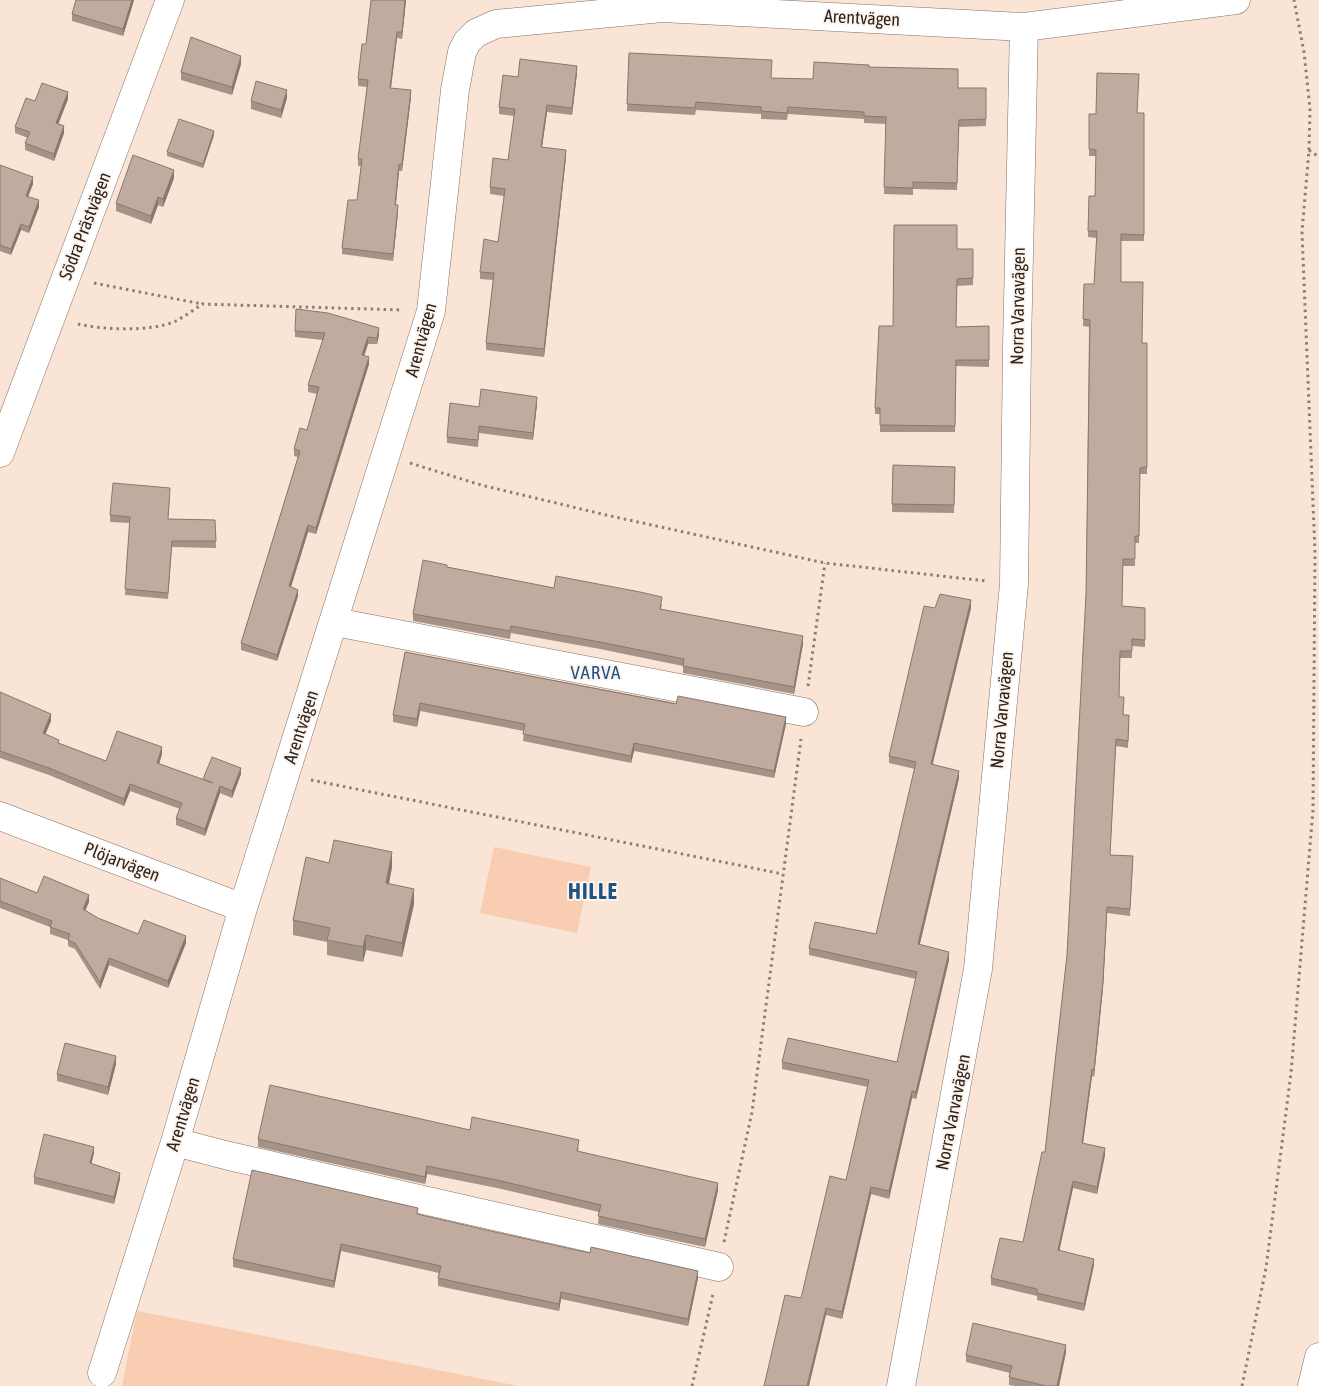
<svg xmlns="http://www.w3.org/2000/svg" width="1319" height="1386" font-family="'Asap Condensed',sans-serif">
<rect width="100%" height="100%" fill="#fae4d6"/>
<path fill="#f8cdb2" d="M494,847L591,867L577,933L480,913Z
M137,1311L519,1386H122Z"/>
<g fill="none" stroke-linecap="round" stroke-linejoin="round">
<defs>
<path id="minor" d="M0,453L170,0
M335,622L804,712
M0,816L243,908
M175,1142L229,1156L719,1267
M102,1373L175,1142L243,908L431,311L455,90L462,52L467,42L476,33L496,24L662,8L1024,27L1236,0
M901,1386L978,969L1014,584L1017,347L1024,27
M1312,1386L1319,1357"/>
</defs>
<use href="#minor" stroke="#847064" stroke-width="29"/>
<path stroke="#8d7e75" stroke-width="3" stroke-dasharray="2.5 4" stroke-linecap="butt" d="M1309,150L1319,157
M94,283L202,304
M78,324C104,330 151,332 176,321C185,316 194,310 202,304L403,310
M410,463L481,485L606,515L825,563L986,581
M808,686L825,563
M311,780L783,874
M724,1242L752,1112L801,739
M692,1386L713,1294
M1242,1386L1266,1268L1291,1073L1313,810L1315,553L1302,232L1309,150L1310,109L1304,52L1294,0"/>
<use href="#minor" stroke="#fff" stroke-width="28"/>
</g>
<path fill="#a69388" d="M76,0H134L123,36L72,21V14Z
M371,0H406L402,39L397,38L391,88L411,97L402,171H399L396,205L398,212L393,261L342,254V248L357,200L361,166H358V159L367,87L358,86V79L366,44Z
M629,53L771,78L813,79L869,67L958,88H986V126L959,127L957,190L913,189V195L884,194L886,124L864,123V119L788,114L787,120L761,119V114L696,110L695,115L627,111Z
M241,64L232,95L181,80V72Z
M577,73L572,115L547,112L542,147L566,157L544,357L486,350V343L493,280L480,279V272L498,242L504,196L490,194V187L508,160L514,116L499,114V107L518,77Z
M287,98L281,118L251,109V101Z
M68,99L58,124L64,133L54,161L25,150V143L28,138L15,133V127L35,101Z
M1137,113H1144V241H1121V282L1142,343H1147V474H1140L1139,543H1135V566H1123L1122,606L1145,608V647L1132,646V658H1120L1119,697L1124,715L1129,722L1128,748L1116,746L1110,855L1133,856L1130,916L1107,913L1103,988L1094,1077L1092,1076L1083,1144L1105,1155L1097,1194L1073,1188L1059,1251L1094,1265L1084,1311L1037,1300V1296L991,1285V1278L1023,1242L1045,1152L1067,955L1086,594L1089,327L1083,326L1084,284H1094L1097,238L1088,237L1089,196H1095L1096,156H1089V114H1096Z
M214,135L203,168L167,156V152Z
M0,166L33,184L28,196L39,207L29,233L21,230L11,255L0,251Z
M174,178L163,207L158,205L151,224L116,211V203Z
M973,249V285L957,286L956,327L989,326V367L956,366L955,432H880V414H875V408L893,326Z
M295,331L379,335L377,344H368L364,356L369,364L316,534L308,532L291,587L298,596L277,661L241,650V643L298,457L294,456V449L307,430L317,394L308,392V385L323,340L295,337Z
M537,404L533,440L479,433L478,447L447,443V437L479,407Z
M893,465L955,467L954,513L892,512Z
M170,495L168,519L215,520L216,548L172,547L168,599L125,595L130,523L110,522V515Z
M447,567L554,588L662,604L661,609L803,644L794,694L683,673V666L600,649L511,633L510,639L413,621V614Z
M935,608H971L932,764L959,778L920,944L949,960L916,1099L912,1098L889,1199L871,1194L842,1319L826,1315L801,1298L846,1180L868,1087L782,1069V1062H897L916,979L809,955V948L876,934L915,769L889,763V756Z
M405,652L786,724L774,778L634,751L631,763L523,741L524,731L420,711L417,727L393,722V715Z
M0,692L51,721L45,734L59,743L106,761L162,754L159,764L203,780L241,774L232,798L220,793L205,836L176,825V818L180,809L130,791L124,806L49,775L0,758Z
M329,863L392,867L389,884L414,904L402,957L366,950L363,962L327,955V942L293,935V920Z
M0,878L37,893L89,902L85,910L98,918L138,934L186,943L168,988L109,965L100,989L75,949L68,946V940L50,934V927L0,908Z
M116,1064L108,1095L57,1081V1074Z
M470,1130L579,1148L578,1151L718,1190L705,1247L598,1224L599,1212L497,1188L427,1174L425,1184L258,1147V1139Z
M94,1153L91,1164L120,1179L114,1204L34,1184V1177Z
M418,1215L698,1278L688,1326L561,1299L559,1311L438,1286V1278L439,1273L341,1251L334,1288L233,1267V1259Z
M1066,1352L1059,1386H1015L1009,1385V1377L1010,1373L966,1362V1355Z"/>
<path fill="#87786f" d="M132,0H134L123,36V29Z
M405,0H406L402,39V32Z
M397,32V38L390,95V88Z
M241,56V64L232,95V87Z
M577,66V73L572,115V108Z
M287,90V98L281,118V110Z
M411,90V97L402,171V164Z
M68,92V99L56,130V123Z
M547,105V112L541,154V147Z
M64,126V133L54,161V154Z
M214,131V135L203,168V164Z
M566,150V157L544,357V349Z
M399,164V171L395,211V205Z
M174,170V178L163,207V199Z
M33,177V184L26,202V196Z
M158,197V205L151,224V216Z
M39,200V207L29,233V227Z
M398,205V212L393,261V254Z
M21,224V230L11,255V249Z
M379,328V335L377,344V338Z
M368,337V344L362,362V355Z
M369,357V364L316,534V528Z
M537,397V404L533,440V433Z
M308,525V532L289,593V586Z
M298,590V596L277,661V655Z
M971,600V608L931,771V764Z
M803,636V644L794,694V687Z
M420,703V711L417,727V719Z
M51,714V721L43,740V733Z
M786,717V724L774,778V771Z
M634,743V751L631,763V756Z
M162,747V754L157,770V763Z
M241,768V774L232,798V791Z
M959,771V778L918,951V944Z
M130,784V791L124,806V799Z
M220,786V793L205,836V829Z
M392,852V867L386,898V883Z
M414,889V904L402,957V943Z
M89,895V902L83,916V909Z
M1107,913L1103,988L1094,1077V1070Z
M366,935V950L363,962V947Z
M186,936V943L168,988V981Z
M949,952V960L916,1099V1092Z
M109,958V965L100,989V982Z
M116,1056V1064L108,1095V1087Z
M1092,1069V1076L1082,1150V1143Z
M912,1091V1098L889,1199V1191Z
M94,1147V1153L90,1170V1163Z
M1105,1148V1155L1097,1194V1187Z
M427,1166V1174L425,1184V1177Z
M120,1173V1179L114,1204V1197Z
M1073,1181V1188L1058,1257V1250Z
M718,1183V1190L705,1247V1239Z
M871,1187V1194L842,1319V1312Z
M341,1244V1251L334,1288V1281Z
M1094,1259V1265L1084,1311V1304Z
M698,1271V1278L688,1326V1319Z
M561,1292V1299L559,1311V1304Z
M826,1308V1315L809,1386H807Z
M1066,1345V1352L1059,1386H1057Z"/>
<path fill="#c1ab9e" stroke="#87786f" d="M76,0H132L123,29L72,14Z
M371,0H405L402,32H397L390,88L411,90L402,164H399L395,205H398L393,254L342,248L348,200H357L362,159H358L368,80L358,79L362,44H366Z
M191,37L241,56L232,87L181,72Z
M629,53L772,60L771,78L813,79L814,62L869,65V67L958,69V88H986V119L959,120L957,183L913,182V188L884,187L886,117L864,116V112L788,107L787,113L761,111V107L696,102L695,108L627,104Z
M520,59L577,66L572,108L547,105L541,147L566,150L544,349L486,343L494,273L480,272L484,239L498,242L505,189L490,187L493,158L508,160L515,109L499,107L503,75L518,77Z
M1097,73L1139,74L1137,113H1144V235L1121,234V282H1143L1142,343H1147V467L1140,468L1139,536H1135V559H1123L1122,606L1145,608V640L1132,639V651H1120L1119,697H1124L1123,715H1129L1128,741L1116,739L1110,855L1133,856L1130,909L1107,907L1103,981L1094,1070L1092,1069L1082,1143L1105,1148L1097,1187L1073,1181L1058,1250L1094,1259L1084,1304L1037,1293V1289L991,1278L1000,1238L1023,1242L1042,1152H1045L1067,955L1086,594L1090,320L1083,319L1084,284H1094L1097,231H1088L1089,196H1095L1096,150L1089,149V114H1096Z
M256,81L287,90L281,110L251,101Z
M42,83L68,92L56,123L64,126L54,154L25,143L30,132L15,127L26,98L35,101Z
M179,119L214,131L203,164L167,152Z
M133,155L174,170L163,199L158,197L151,216L116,203Z
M0,165L33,177L26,196L39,200L29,227L21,224L11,249L0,245Z
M894,225H957V249H973V278L957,279L956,327L989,326V360H956L955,426L880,425V408H875L879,326H893Z
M296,309L328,313L379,328L377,338L368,337L362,355L369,357L316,528L308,525L289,586L298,590L277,655L241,643L300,451L294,449L300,428L307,430L319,387L308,385L325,333L295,331Z
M481,389L537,397L533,433L479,426L478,440L447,437L450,403L479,407Z
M893,465L955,467L954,505L892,504Z
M113,483L170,488L168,519L215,520L216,541H172L168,593L125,589L130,517L110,515Z
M423,560L447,565V567L554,588L556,576L640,592L662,597L660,609L803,636L794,687L683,666L684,659L600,642L511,626L510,631L413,614Z
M940,594L971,600L931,764L959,771L918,944L949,952L916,1092L912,1091L889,1191L871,1187L842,1312L826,1308L807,1386H764L785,1295L801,1298L830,1176L846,1180L869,1080L782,1062L788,1038L897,1062L917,972L809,948L815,922L876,934L916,762L889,756L924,606L935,608Z
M405,652L676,704L678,696L786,717L774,771L634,743L631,756L523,734L525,724L420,703L417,719L393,715Z
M0,692L51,714L43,733L59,740L58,743L106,761L117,731L162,747L157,763L213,783L203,779L212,757L241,768L232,791L220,786L205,829L176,818L182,803L130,784L124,799L49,768L0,751Z
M334,840L392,852L386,883L414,889L402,943L366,935L363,947L327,940L330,928L293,920L306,857L329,863Z
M44,876L89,895L83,909L98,918L138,934L144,920L186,936L168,981L109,958L100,982L75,943L68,940L70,934L50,927L52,921L0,901V878L37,893Z
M65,1043L116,1056L108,1087L57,1074Z
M270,1085L470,1130L472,1117L543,1132L579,1140L577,1151L718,1183L705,1239L598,1216L601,1205L497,1180L427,1166L425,1177L258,1139Z
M44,1134L94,1147L90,1163L120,1173L114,1197L34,1177Z
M252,1170L418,1208L417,1214L486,1230L590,1253L591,1247L698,1271L688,1319L561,1292L559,1304L438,1278L441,1266L341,1244L334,1281L233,1259Z
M973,1323L1066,1345L1057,1386H1046L1009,1377L1012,1366L966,1355Z"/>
<g text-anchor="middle" stroke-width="4" stroke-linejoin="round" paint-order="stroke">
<g font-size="18" fill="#2c241e" stroke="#fdf4ee">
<text transform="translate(862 18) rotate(3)" y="6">Arentvägen</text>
<text transform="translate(85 226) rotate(-69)" y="6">Södra Prästvägen</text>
<text transform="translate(1018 306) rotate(-89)" y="6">Norra Varvavägen</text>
<text transform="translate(421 340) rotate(-75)" y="6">Arentvägen</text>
<text transform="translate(1002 710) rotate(-85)" y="6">Norra Varvavägen</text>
<text transform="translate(301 727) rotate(-72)" y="6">Arentvägen</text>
<text transform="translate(122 862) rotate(21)" y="6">Plöjarvägen</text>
<text transform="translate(953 1112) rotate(-79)" y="6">Norra Varvavägen</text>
<text transform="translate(183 1114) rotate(-73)" y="6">Arentvägen</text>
</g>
<g font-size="19" letter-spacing="1" fill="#1f5285" stroke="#fdf4ee">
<text x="596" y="679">VARVA</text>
</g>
<g font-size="22" font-weight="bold" letter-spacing="1" fill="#1f5285" stroke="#fdf4ee">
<text x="593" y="899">HILLE</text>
</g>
</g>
</svg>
